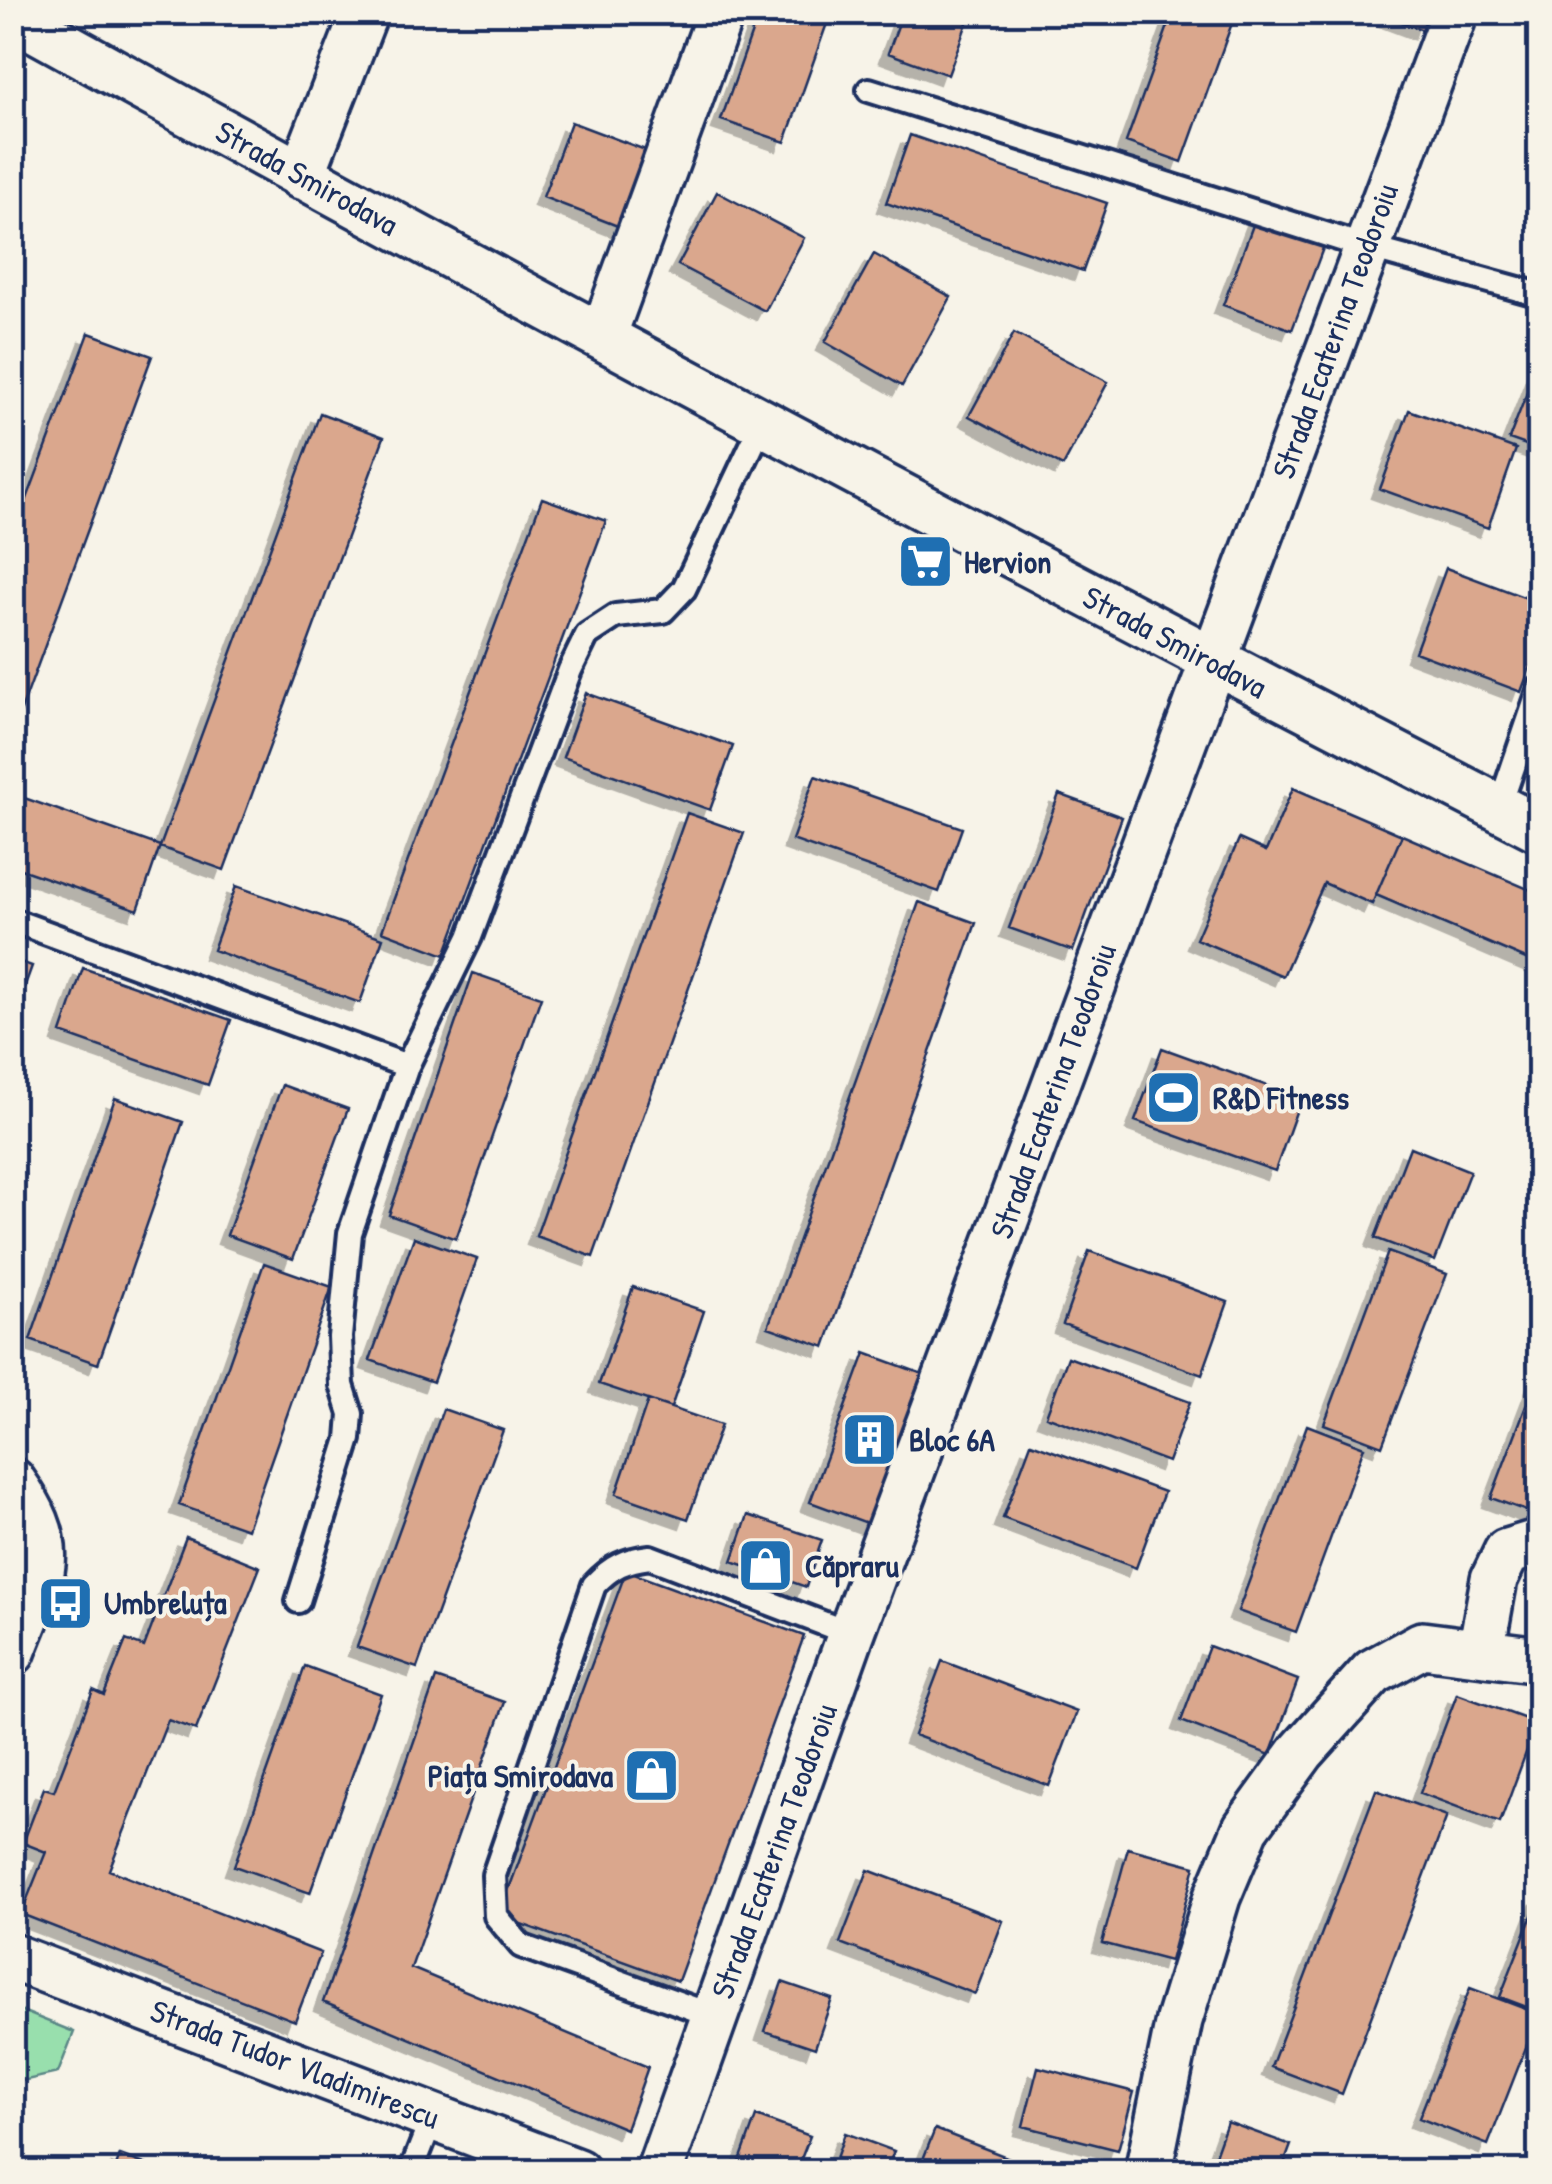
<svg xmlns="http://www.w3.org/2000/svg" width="1552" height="2184" font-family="'Patrick Hand',sans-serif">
<defs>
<filter id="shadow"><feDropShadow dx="-9" dy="9" stdDeviation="0" flood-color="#0004"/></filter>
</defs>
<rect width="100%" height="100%" fill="#f7f3e8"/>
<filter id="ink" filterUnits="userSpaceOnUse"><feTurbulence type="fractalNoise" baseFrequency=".01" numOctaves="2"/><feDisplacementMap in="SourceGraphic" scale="20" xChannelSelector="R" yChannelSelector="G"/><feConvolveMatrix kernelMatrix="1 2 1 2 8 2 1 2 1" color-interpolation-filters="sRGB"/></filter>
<g filter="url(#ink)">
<path fill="#98dfad" stroke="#5a8786" stroke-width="2.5" d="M12,2007L74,2032L58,2073L13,2083Z"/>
<path fill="#daa78d" stroke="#1b2f5e" stroke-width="2.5" filter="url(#shadow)" d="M759,12H831L785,142L721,120Z
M903,12H971L948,75L888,53Z
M1173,12H1236L1182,162L1126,142Z
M1375,12H1429L1423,30Z
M571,122L656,154L628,230L543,197Z
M910,135L1107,203L1083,271L886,203Z
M717,192L804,238L765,311L678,265Z
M1256,217L1325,243L1292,330L1223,305Z
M874,254L951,297L902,386L825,342Z
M89,333L152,356L12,735V539Z
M1014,333L1108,382L1063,466L969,416Z
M1540,359V450L1509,439Z
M1409,410L1516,449L1488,528L1380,489Z
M320,413L384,437L224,870L160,847Z
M542,498L606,521L445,955L382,931Z
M1446,568L1540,603V641L1521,692L1415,652Z
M586,693L733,746L710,810L563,757Z
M815,776L962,828L939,892L792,840Z
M1293,788L1402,835L1372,904L1324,883L1283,976L1196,939L1239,839L1266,851Z
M13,794L160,846L138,910L12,866Z
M1059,794L1122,817L1073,951L1009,928Z
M687,813L744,833L593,1257L536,1236Z
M1402,835L1540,894V965L1376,895Z
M236,886L383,938L360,1003L213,950Z
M919,902L976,923L825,1347L768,1327Z
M12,959L32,966L12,1021Z
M83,968L231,1020L208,1085L61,1033Z
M473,973L541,997L456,1239L389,1215Z
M1162,1048L1301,1098L1275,1171L1135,1121Z
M282,1085L348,1109L293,1259L227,1235Z
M115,1098L183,1122L98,1364L30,1340Z
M1410,1147L1470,1171L1435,1261L1375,1238Z
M414,1237L477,1259L433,1382L370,1360Z
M1089,1251L1228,1302L1202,1375L1063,1324Z
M1388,1252L1447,1274L1382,1446L1324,1424Z
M264,1263L332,1287L247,1529L179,1505Z
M633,1287L704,1311L671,1408L599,1384Z
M865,1353L931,1377L875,1526L810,1502Z
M1068,1357L1190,1402L1168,1462L1046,1416Z
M1540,1369V1516L1491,1498Z
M648,1400L721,1425L688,1519L616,1494Z
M443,1409L503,1430L417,1668L357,1647Z
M1307,1425L1364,1447L1296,1632L1238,1611Z
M1031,1443L1164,1492L1136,1568L1003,1518Z
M748,1515L822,1540L806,1587L732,1561Z
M186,1537L260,1567L196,1730L168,1720L109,1870L321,1953L295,2021L21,1914L46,1852L23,1843L44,1788L54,1791L93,1690L104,1695L126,1640L144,1647Z
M626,1571L804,1636L678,1981L499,1916Z
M1209,1646L1298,1680L1270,1755L1181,1721Z
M942,1661L1077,1712L1049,1786L914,1735Z
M305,1666L381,1694L310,1893L234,1866Z
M436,1678L505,1702L411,1968L648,2067L626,2129L323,2002Z
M1457,1694L1537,1723L1500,1823L1420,1793Z
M1376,1790L1447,1816L1342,2094L1271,2067Z
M1128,1848L1195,1866L1170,1961L1102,1943Z
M868,1870L1003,1921L975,1994L840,1943Z
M1540,1895V2012L1500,1997Z
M782,1982L832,1999L815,2048L765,2031Z
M1470,1988L1539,2014L1488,2145L1419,2118Z
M1038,2067L1134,2092L1118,2150L1023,2126Z
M756,2116L810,2136L796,2172H736Z
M1227,2122L1291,2145L1281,2172H1209Z
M935,2129L1045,2172H918Z
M845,2133L894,2151L886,2172H831Z
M120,2155L166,2172H114Z"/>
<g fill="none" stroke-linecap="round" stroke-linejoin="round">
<defs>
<path id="lane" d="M869,90L1366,247L1540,295
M1499,808L1540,688
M12,920L407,1066
M298,1601L349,1439L351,1414L342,1385L340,1337L350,1233L407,1066L470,937L570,670L587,635L616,616L663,611L684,589L763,422
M714,2016L521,1946L496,1916L494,1875L594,1585C612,1566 625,1560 650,1557L851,1634
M411,2172L433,2116"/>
<path id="street" d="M12,16C517,295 1027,565 1540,829
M301,176L365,12
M603,336L721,12
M12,1481C63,1553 41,1576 12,1652
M1481,1651L1494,1579L1507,1552L1540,1542
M12,1957L577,2172
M659,2172L851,1634L1455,12
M1148,2172L1179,2020L1217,1897L1246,1828L1302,1751L1373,1672L1422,1645L1540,1660"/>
</defs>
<use href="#lane" stroke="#1b2f5e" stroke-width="30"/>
<use href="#street" stroke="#1b2f5e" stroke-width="52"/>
<use href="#lane" stroke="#f7f3e8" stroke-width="22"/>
<use href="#street" stroke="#f7f3e8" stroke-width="45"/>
</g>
</g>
<defs>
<symbol id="supermarket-square" viewBox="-11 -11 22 22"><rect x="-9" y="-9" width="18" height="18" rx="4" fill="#1f6fb2" stroke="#f7f3e8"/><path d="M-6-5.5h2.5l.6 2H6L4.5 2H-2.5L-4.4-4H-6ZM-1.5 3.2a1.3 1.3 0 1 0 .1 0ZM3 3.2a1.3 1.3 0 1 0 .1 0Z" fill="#fff"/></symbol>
<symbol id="stadium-square" viewBox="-11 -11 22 22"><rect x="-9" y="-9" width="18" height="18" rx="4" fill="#1f6fb2" stroke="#f7f3e8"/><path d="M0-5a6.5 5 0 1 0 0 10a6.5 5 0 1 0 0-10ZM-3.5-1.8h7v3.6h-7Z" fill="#fff"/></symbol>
<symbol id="building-square" viewBox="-11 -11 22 22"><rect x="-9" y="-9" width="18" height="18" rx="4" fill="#1f6fb2" stroke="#f7f3e8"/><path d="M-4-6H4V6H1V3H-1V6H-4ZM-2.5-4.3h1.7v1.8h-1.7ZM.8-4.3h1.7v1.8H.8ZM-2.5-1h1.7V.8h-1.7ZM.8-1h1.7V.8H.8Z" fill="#fff"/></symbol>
<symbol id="shop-square" viewBox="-11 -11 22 22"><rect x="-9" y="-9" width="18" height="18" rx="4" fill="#1f6fb2" stroke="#f7f3e8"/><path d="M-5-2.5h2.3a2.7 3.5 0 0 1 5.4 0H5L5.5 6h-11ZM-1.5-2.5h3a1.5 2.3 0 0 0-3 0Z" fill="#fff"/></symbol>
<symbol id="bus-square" viewBox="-11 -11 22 22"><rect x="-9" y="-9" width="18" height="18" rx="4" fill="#1f6fb2" stroke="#f7f3e8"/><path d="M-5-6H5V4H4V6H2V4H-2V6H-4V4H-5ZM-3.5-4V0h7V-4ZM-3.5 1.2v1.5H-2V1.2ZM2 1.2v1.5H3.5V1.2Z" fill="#fff"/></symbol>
</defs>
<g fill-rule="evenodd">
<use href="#supermarket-square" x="894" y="530" width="63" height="63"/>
<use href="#stadium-square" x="1142" y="1066" width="63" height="63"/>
<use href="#building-square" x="838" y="1408" width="63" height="63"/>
<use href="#shop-square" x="734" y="1534" width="63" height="63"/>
<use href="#bus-square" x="34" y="1572" width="63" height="63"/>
<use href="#shop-square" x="620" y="1744" width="63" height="63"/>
</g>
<g text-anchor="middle" stroke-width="8" stroke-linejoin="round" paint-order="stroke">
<g font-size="32" fill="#1b2f5e" stroke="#f7f3e8">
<text transform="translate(307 178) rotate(29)" y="11">Strada Smirodava</text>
<text transform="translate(1335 331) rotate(-70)" y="11">Strada Ecaterina Teodoroiu</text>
<text transform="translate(1175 642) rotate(28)" y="11">Strada Smirodava</text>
<text transform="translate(1053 1091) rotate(-70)" y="11">Strada Ecaterina Teodoroiu</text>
<text transform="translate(774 1851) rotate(-70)" y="11">Strada Ecaterina Teodoroiu</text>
<text transform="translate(295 2064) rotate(21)" y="11">Strada Tudor Vladimirescu</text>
</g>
<g font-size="32" font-weight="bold" fill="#1b2f5e" stroke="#f7f3e8" text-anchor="start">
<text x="964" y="573">Hervion</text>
<text x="1213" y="1109">R&amp;D Fitness</text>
<text x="909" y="1451">Bloc 6A</text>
<text x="805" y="1577">Căpraru</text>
<text x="104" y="1614">Umbreluța</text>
<text x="613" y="1787" text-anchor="end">Piața Smirodava</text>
</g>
</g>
<rect width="1552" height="2184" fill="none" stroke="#f7f3e8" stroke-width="50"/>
<rect x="25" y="25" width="1502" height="2134" fill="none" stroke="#1b2f5e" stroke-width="4" filter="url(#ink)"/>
</svg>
